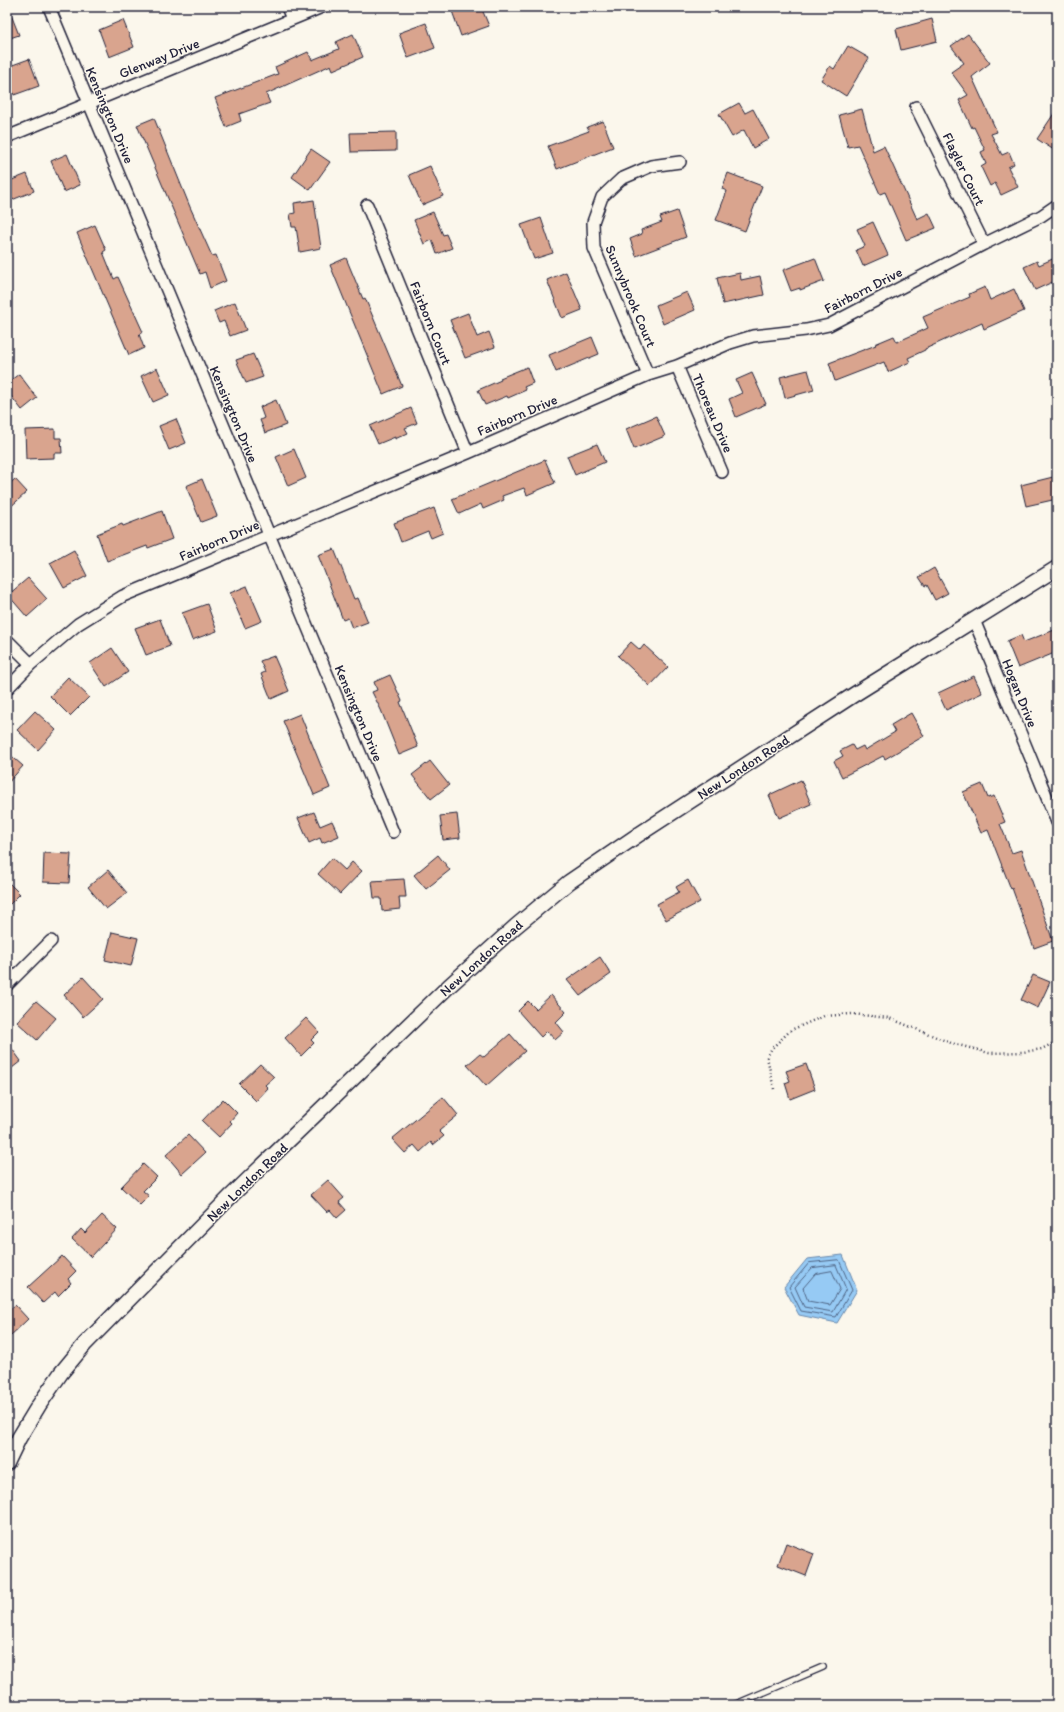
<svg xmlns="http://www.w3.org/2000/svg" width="1064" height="1712" font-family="Itim,sans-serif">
<rect width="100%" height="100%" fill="#fbf7ec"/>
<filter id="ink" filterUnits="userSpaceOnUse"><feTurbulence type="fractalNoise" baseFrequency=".025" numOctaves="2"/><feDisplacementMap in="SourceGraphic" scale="8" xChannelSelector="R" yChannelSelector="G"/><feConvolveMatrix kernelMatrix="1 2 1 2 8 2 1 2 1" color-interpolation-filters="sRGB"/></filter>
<g filter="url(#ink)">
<path fill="#96caf4" stroke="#6887aa" d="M843,1255L857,1290L837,1323L799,1315L784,1287L807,1259Z"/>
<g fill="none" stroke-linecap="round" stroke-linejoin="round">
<path stroke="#506585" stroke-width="1" d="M839,1260L852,1290L836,1317L801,1311L789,1287L809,1263Z
M836,1265L846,1289L833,1312L804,1307L795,1287L812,1268Z
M832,1271L840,1289L830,1305L808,1301L803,1288L815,1274Z"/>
</g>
<path fill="#d9a48e" stroke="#22223b" d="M7,7H8L19,35L7,39Z
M463,7H481L489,26L461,36L452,11Z
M932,19L937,41L901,50L896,29Z
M123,20L134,47L109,57L99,30Z
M426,23L435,48L408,58L399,33Z
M353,34L363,57L333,70L331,65L266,94L270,103L239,114L241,121L226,127L215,98L278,74L275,67L308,52L312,60L339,49L336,42Z
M968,34L990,63L972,77L997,132L991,134L1002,155L1009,152L1014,164L1008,167L1018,187L1001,195L995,183L990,186L981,167L986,164L981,152L985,150L974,127L972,128L959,100L968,95L951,72L964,63L951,46Z
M848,46L869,58L846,96L821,80L830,66L834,69Z
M29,59L39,86L14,95L7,76V67Z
M739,103L745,113L753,109L769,139L753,148L744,130L732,137L719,114Z
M862,109L873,151L884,146L917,219L929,213L936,228L906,240L885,192L880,194L858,145L848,147L839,115Z
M1057,109V152L1037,139Z
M154,118L190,207L212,256L216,255L226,281L210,288L205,272L200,274L137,125Z
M603,121L613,147L557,169L548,146L589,131L587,127Z
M396,132V151L351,152L350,133Z
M311,149L330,162L310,190L292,177Z
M67,154L80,185L64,192L51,161Z
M430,166L443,196L422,205L409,175Z
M728,173L762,186L745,231L716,220L727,191L722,189Z
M27,174L34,191L7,202V182Z
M314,200L321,248L300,252L296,227H292L290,214L295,213L294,203Z
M677,211L686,237L636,256L630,239L642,234L641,230L662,222L660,217Z
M433,212L443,235L446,234L452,248L437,254L432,240L424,244L414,220Z
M541,218L553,253L534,259L521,225Z
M873,222L888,255L863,266L856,250L865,246L857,229Z
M95,225L106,250L103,252L114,279L118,277L143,332L139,334L144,348L129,355L77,233Z
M1057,257V280L1035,290L1024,267L1037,261L1039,265Z
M346,258L363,299L365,298L402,386L383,394L330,265Z
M815,258L824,281L800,290V288L791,291L783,270Z
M566,272L582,310L562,318L547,280Z
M740,273L741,280L760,276L764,295L723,304L717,278Z
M985,287L990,300L1014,289L1024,311L984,329L982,323L925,349V350L908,358L910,362L888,372L884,362L835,381L829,363L876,345L875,344L894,336L897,342L928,328L923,317L970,297L969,294Z
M687,292L695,310L663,324L656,305Z
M235,302L246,330L230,336L224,321L219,323L214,311Z
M468,313L477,337L489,332L495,347L465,358L450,320Z
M592,337L599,354L556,372L549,355Z
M253,354L263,377L246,383L236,360Z
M527,367L533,383L524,387L526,390L508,398L507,396L485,405L478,390L501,380L500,378Z
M157,368L169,395L153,402L141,376Z
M808,370L814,390L785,398L780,377Z
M752,373L766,404L736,417L729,399L742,393L736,380Z
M19,374L37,398L22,410L7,391V383Z
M276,400L286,425L265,433L260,420L264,418L260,407Z
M411,408L417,423L405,428L408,433L395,439V437L378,444L370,426Z
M656,416L665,436L634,449L626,429Z
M176,419L186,443L169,450L159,426Z
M55,429V438H61L62,453H54V458L26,459L25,430Z
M597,444L605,462L575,475L567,456Z
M294,449L306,478L288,486L276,457Z
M545,460L555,483L527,495L524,488L502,496L504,500L483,509L481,504L459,514L452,499Z
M1057,476V499L1026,506L1021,485Z
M15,479L27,492L7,510V486Z
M202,479L217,516L201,522L186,486Z
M434,508L443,533L431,538L428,531L401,542L394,523Z
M162,511L172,539L148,548L147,546L107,561L97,534L122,524L123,526Z
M334,549L354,599L358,598L368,622L352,628L348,618L343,620L318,555Z
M74,550L87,576L64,588L50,563Z
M934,568L948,593L935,600L927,585L925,586L919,577Z
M28,578L47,599L27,617L8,595Z
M247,586L262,621L245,628L230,593Z
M207,604L217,631L192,640L182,613Z
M160,619L170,646L146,655L135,628Z
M1057,629V652L1018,668L1007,641L1021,635L1024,642Z
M631,642L640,650L644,645L668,667L650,686L618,656Z
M112,648L128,672L106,687L90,663Z
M274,656L289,691L271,699L261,674L265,672L260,661Z
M390,675L402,701L400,702L418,747L399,755L381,710L372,692L377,690L374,682Z
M974,676L982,693L946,710L938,693Z
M68,677L89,697L70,716L50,696Z
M35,711L56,730L38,750L17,730Z
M911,713L924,736L885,759L883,756L842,777L834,761L843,756L840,751L852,745L855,750L863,746L865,750L895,732L891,725Z
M300,714L330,788L314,795L283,721Z
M7,752L23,766L7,784Z
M430,761L449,785L431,799L412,775Z
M801,780L811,804L779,818L769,795Z
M982,784L988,798L994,796L1005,822L1000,824L1012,853L1021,850L1053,941L1034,948L1012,888L1011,889L988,830L981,833L963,792Z
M314,812L320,826L332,821L339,836L322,843L320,838L309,843L298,818Z
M457,814L460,838L443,840L440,816Z
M44,853L71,854L69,883L43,882Z
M438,855L450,870L426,889L414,875Z
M332,858L345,870L352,862L362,871L340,894L318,874Z
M108,870L127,893L106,909L88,887Z
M404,879L406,897H399L400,909L382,911L381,898H374L372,881Z
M688,880L700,902L666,920L657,904L679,892L676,887Z
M7,881L20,894L7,907Z
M112,932L138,938L131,966L105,960Z
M600,957L611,974L580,996L567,980Z
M1033,975L1050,982L1038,1008L1021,1000Z
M83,977L103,999L83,1017L64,995Z
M551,995L566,1012L556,1022L564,1032L555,1040L547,1031L541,1037L518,1011L528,1001L536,1009Z
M36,1001L56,1018L37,1040L17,1022Z
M306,1018L319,1032L311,1040L314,1043L301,1056L285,1038Z
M510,1034L525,1051L486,1086L467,1065L480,1054L484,1057Z
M7,1042L21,1061L7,1072Z
M260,1064L274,1077L265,1085L268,1088L256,1101L239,1084Z
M806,1064L815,1089L790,1099L785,1083L790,1081L786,1071Z
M443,1097L458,1115L439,1131L444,1136L433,1145L431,1142L420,1152L414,1145L405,1153L392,1139Z
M223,1099L237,1113L230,1121L232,1123L219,1137L202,1121Z
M188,1135L205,1153L182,1174L166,1155Z
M143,1164L157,1177L143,1191L149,1196L140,1205L121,1187Z
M328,1180L344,1198L339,1202L346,1210L337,1218L330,1210L327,1212L311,1195Z
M102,1215L117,1229L91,1257L72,1239L81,1229L85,1233Z
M62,1256L76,1271L68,1279L71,1283L58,1296L55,1292L43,1303L28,1287Z
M15,1305L28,1319L7,1339V1312Z
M786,1543L814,1554L806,1576L778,1565Z"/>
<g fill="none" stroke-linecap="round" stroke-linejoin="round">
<defs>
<path id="service" d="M734,1705L823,1667"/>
<path id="minor" d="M49,7L393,832
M287,7L292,19
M916,107L984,244
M7,137L322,7
M367,205L468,453
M677,366L722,472
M648,375L594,248L593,222L602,197L621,179L651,166L680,162
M974,620L1057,822
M7,640L31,664
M7,689L31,664L78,624L123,596L468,453L648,375L677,366L730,343L753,336L806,330L829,325L984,244L1041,216L1057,205
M7,985L51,941"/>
<path id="tertiary" d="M7,1463L19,1438L39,1405L61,1373L85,1344L232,1195L449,986L516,926L569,882L638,835L855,694L1057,568"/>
</defs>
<use href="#service" stroke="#22223b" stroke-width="8"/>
<use href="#minor" stroke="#22223b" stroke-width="14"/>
<use href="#tertiary" stroke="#22223b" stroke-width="17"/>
<path stroke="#22223b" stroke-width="2.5" stroke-dasharray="1 3" stroke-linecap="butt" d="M774,1089L767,1057L772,1048L791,1030L824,1016L852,1014L889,1018L951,1043L989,1053L1023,1052L1042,1049L1057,1041"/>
<use href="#service" stroke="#fbf7ec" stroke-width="5.5"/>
<use href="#minor" stroke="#fbf7ec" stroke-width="11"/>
<use href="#tertiary" stroke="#fbf7ec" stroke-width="14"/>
</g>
</g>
<g text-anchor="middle" stroke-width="3" stroke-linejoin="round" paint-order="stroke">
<g font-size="14" fill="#22223b" stroke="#fbf7ec">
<text transform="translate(159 58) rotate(-22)" y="5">Glenway Drive</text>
<text transform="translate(110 115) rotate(67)" y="5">Kensington Drive</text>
<text transform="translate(964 169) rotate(64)" y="5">Flagler Court</text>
<text transform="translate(863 290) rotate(-27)" y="5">Fairborn Drive</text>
<text transform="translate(631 296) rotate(67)" y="5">Sunnybrook Court</text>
<text transform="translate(431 323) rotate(68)" y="5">Fairborn Court</text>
<text transform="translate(713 413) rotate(67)" y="5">Thoreau Drive</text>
<text transform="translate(234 414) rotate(67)" y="5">Kensington Drive</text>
<text transform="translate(517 415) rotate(-23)" y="5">Fairborn Drive</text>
<text transform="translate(219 540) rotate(-23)" y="5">Fairborn Drive</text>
<text transform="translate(1020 693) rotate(68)" y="5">Hogan Drive</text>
<text transform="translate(359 713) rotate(67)" y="5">Kensington Drive</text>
<text transform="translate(743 767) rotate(-33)" y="5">New London Road</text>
<text transform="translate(481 958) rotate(-42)" y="5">New London Road</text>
<text transform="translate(247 1182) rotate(-44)" y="5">New London Road</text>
</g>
</g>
<rect width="1064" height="1712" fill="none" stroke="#fbf7ec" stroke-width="24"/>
<rect x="12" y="12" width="1040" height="1688" fill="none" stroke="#22223b" stroke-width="1.5" filter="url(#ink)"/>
</svg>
